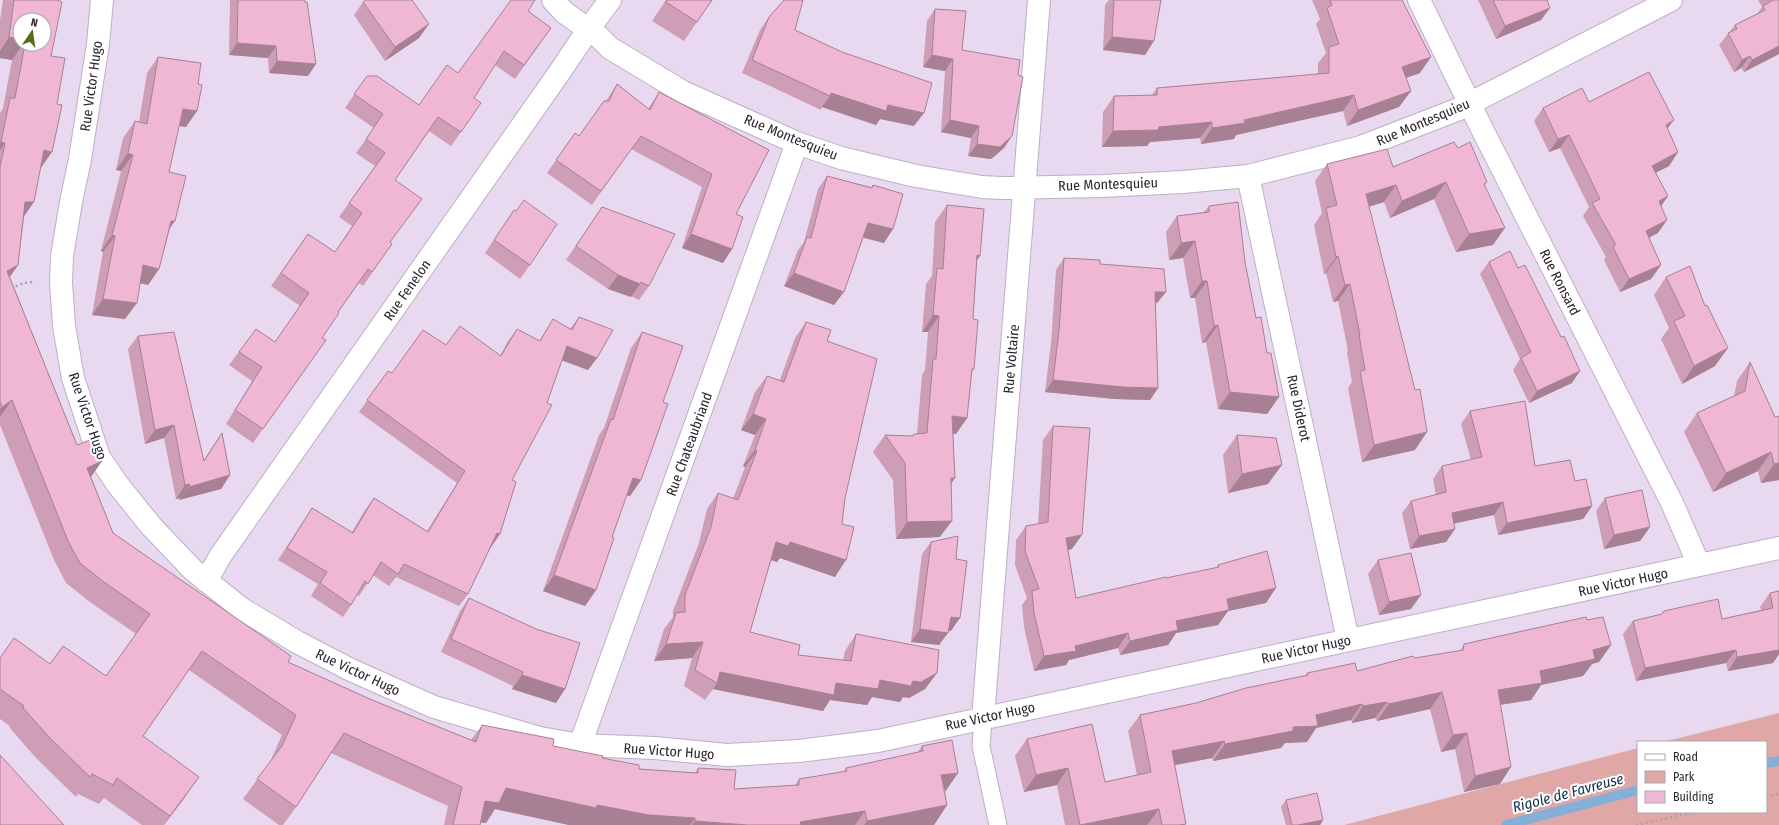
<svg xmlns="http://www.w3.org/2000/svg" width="1779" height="825" font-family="'Fira Sans Condensed',sans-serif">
<rect width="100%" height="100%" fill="#e8d9f0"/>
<path fill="#dfa8a7" d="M1779,713V825H1344L1638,748V812H1766V742H1663Z"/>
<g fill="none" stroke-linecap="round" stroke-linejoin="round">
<path stroke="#84b0d8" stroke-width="10" d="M1766,763L1779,761
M1506,825L1638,790"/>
<defs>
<path id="service" d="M983,718L981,746L998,825"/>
<path id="minor" d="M102,0L98,44L80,159L71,202L62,256L61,282L64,326L73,378L99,457L118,485L151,526L193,570L242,609L297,642L351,670L434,707L540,738L580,745L655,748L727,755L799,751L878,741L1779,548
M553,0L565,13L599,37L610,48L683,92L797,143L841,158L916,176L982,187L1001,188L1103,186L1183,182L1248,176L1361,147L1459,109L1671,0
M1419,0L1482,129L1672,503L1699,565
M1248,176L1348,640
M206,581L221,555L559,73L588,30L610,0
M983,718L1039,0
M580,745L797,143"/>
</defs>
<use href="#service" stroke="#bdafc5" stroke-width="19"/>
<use href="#minor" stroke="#bdafc5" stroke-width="24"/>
<path stroke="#ab9fb1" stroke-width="2.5" stroke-dasharray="2 3" stroke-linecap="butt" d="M11,288L24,283L33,282
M1766,796L1779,794
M1636,825L1695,812"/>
<use href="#service" stroke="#fff" stroke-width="17"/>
<use href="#minor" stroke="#fff" stroke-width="22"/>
</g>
<path fill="#ce9db6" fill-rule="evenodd" d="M3,0H57L40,168L24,217L18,265L10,277L77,445L102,461L91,477L113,533L288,662L372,700L471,740L482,725L553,746L602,758L639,769L695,773L698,768L734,789L795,785L799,779L843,772L846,768L917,753L922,746L945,792L947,805L934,825H569L495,809L486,823L481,822L480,825H444L448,806L331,753L296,807L283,825H279L243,799L270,762L282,735L189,670L143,736L185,797L164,825H142L104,798L99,804L78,794L76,797L36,758L9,727L10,726L0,719V658L14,638L50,664L106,676L136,634L90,602L66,583L54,560L0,425V113L3,108L12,60L0,58V20ZM20,20L44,44H20Z
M230,0H304L308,76L269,73L268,58L229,55Z
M666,0H712L684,41L652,21Z
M1109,0H1161L1145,55L1103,50L1105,5Z
M1312,0H1402L1420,73L1406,78L1411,91L1399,107L1347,126L1343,111L1236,135L1234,139L1201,144L1200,138L1150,142L1147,146L1102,147L1103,112L1114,96L1152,95L1157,88L1318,74V63L1326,53L1316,24L1320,19Z
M1478,0H1547L1541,20L1496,39Z
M1758,0H1779V54L1744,72L1741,68L1734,72L1719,45L1735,25L1757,14L1762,7Z
M363,2L419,38L385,61L354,15Z
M935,9L962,50L1004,148L991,159L968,156L971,138L941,132L945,71L923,67L927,21Z
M528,11L551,28L515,79L495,65L474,98L461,132L451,146L429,131L395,180L391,243L392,244L363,286L359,283L338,312L322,338L326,340L253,443L226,424L252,381L229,365L256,329L275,342L300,306L271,286L308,234L335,252L352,226L339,217L375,166L356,153L374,128L345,108L367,76L419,105L458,73Z
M769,17L795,30L914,126L880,119L876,125L822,107L821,110L742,73L760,30Z
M158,57L186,127L179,126L169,172L170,229L159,269L148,285L140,283L125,319L92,315L103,252L101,251L121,171L116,170L123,138L135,121L139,122L147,73Z
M617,84L648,109L659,92L769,150L736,214L732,249L723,263L682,248L702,187L631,149L592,205L547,173L575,133L579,136L606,101Z
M1589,102L1668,129L1678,152L1669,166L1656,173L1668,196L1661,206L1658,233L1649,238L1661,265L1651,279L1620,292L1604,260L1606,257L1583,216L1589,207L1560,148L1549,152L1534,121L1543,108Z
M1458,148L1485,185L1493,245L1456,252L1434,199L1390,218L1384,202L1369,207L1415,450L1362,462L1348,388L1352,382L1347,352L1348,351L1338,301L1333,302L1326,273L1324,274L1314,225L1322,213L1315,181L1327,164L1393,167Z
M827,176L871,187L873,185L884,243L863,238L834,305L784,286L798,250L804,242L818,189Z
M947,205L977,261L973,319L974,369L971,373L967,418L956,434H953L955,478L951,483L940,537L896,539L893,480L873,452L885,435L912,436L914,434H917L922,375L925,370L928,332H922L926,284L932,276L935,222Z
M1209,206L1245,262L1256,318L1279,397L1267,414L1218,409L1206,342L1202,343L1195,298H1190L1183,258L1169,260L1166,232L1177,216L1204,212Z
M602,207L649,286L639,300L631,296V297L608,289L566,260Z
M514,210L530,265L520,279L485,253Z
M1064,258L1100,264L1166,292L1157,303H1155L1158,388L1150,400L1115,399L1045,392L1051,343L1056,270Z
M1489,262L1572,383L1529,403L1513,370L1520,359L1480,274Z
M1666,277L1705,306L1715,366L1682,384L1661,339L1669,328L1654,295Z
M579,317L597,358L588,370L562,360L512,480L500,534L491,547L468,594L459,606L396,577L389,586L373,575L359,596L357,595L351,605L343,617L311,596L318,584L278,560L304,520L312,508L352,532L365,510L374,498L427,531L457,483L359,412L388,371L392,373L446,345L500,356L508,341L517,329L539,341L553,319L570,329Z
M806,322L827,341L845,498L835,577L780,558L777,562L771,560L750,632L798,655L843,660L845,651L856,634L937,673L925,689L909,698L903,697L900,702L872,697L867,705L830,700L823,711L713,689L705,700L684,686L692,658L654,661L664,629L673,617V611L699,543L707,509L718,493L733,499L745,467L743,466L755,435L741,430L755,392L767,376L780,380L795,338Z
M642,332L663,402L641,480L630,496L626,495L612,537L596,590L585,606L543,591L599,435L604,428L631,348Z
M138,336L204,460L212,447L222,433L230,475L221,489L179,500L181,498L176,499L164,438L145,444L128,349Z
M1750,362L1775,417L1779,480L1761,483L1758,471L1713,492L1684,432L1697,413L1734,396L1737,381Z
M1470,411L1535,466L1575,481L1592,506L1583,519L1498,535L1494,515L1454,523L1455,529L1446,542L1410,549L1402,513L1411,501L1436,495L1433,479L1442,466L1471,460L1461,424Z
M1053,426L1072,549L1068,550L1076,598L1216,568L1218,565L1266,603L1228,611L1218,625L1176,633L1168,645L1120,655L1118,648L1069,660L1066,665L1034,671L1024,627L1022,605L1027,598L1015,565L1016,540L1026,526L1038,524L1043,440Z
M1237,435L1268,484L1228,493L1223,455Z
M1605,498L1650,527L1640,541L1604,549L1596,511Z
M931,542L956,559L951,631L948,630L939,645L911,642L922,554Z
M1378,560L1411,609L1379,615L1368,574Z
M1779,591V654L1773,663L1728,671L1726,663L1636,681L1623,634L1633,621L1661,615L1664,611L1722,619L1761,610L1760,607L1770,593Z
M469,598L536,629L565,689L556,703L512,689L513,686L441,652L460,611Z
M1587,620L1611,645L1599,662L1592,664L1583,676L1541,685L1531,700L1500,705V784L1464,792L1455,749L1441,752L1430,709L1377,721L1375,718L1352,723L1351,720L1316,728L1307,742L1285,743L1281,748L1213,761L1212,758L1174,765L1185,825H1065L1057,785L1024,792L1015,756L1027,739L1105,782L1137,775L1128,731L1140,715L1196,703L1305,676L1307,673L1357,671L1415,658L1460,651L1464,644Z
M1286,800L1323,820L1320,825H1286L1281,807Z"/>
<path fill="#a78094" d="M1550,8L1541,20L1496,39L1505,26Z
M429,24L419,38L385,61L395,47Z
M9,37L20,39V44H23L12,60L0,58V51Z
M1112,37L1154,41L1145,55L1103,50Z
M237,43L276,46L268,58L229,55Z
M1779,46V54L1744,72L1752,60Z
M932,55L953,59L945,71L923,67Z
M1750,56L1741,68L1734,72L1742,60Z
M1431,57L1420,73L1391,83L1402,67Z
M277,61L316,64L308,76L269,73Z
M1411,91L1399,107L1347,126L1358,110Z
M831,93L888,105L924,113L914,126L880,119L876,125L822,107L830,96Z
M1354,95L1343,111L1236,135L1234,139L1201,144L1212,128Z
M183,109L197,111L186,127L172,125Z
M950,120L979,126L971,138L941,132Z
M1674,120L1664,133L1666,125Z
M1212,122L1200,138L1150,142L1147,146L1102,147L1113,131Z
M1569,135L1560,148L1549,152L1558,139Z
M1012,136L1004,148L991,159L968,156L977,144Z
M1,142L5,143L0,150V143Z
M44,150L52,152L38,172Z
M1678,152L1669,166L1643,179L1652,166Z
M128,153L133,155L121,171L116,170Z
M1446,182L1434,199L1390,218L1402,201Z
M1396,185L1384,202L1354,211L1366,194Z
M1668,196L1659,209V201Z
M25,202H34L20,222Z
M1667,220L1658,233L1636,244L1646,231Z
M171,221H175L163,238Z
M868,223L893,229L884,243L858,236Z
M1505,228L1493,245L1456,252L1469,234Z
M691,234L732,249L723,263L682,248Z
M112,235L115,236L103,252L101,251Z
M1195,241L1183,258L1169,260L1181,243Z
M977,255L980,256L969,272Z
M1338,256L1326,273L1324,274L1336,257Z
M18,265L4,285L7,271Z
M143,265L159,269L148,285L132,281Z
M1661,265L1651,279L1620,292L1629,279Z
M794,273L844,292L834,305L784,286Z
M618,275L640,284L631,297L608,289Z
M1202,281H1207L1195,298H1190Z
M1350,284L1338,301L1333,302L1345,285Z
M1155,292H1166L1157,303L1147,304Z
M103,299L137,303L125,319L92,315Z
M933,315L939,316L928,332H922Z
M1218,325L1206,342L1202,343L1214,326Z
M567,346L597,358L588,370L558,359Z
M1728,348L1715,366L1682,384L1694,366Z
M1580,371L1572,383L1529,403L1537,391Z
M1053,380L1158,388L1150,400L1115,399L1045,392Z
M1230,392L1279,397L1267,414L1218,409Z
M12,400L0,417V409L2,407Z
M753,414L766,419L755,435L741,430Z
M952,416L967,418L956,434L940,433Z
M174,425L164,438L145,444L155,430Z
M1427,432L1415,450L1362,462L1374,445Z
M755,450L757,451L745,467L743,466Z
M1771,452L1758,471L1713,492L1726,473Z
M102,461L88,481L87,468Z
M1779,463V480L1761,483L1774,464Z
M1282,465L1268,484L1228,493L1242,474Z
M230,475L221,489L179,500L189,487Z
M633,478L641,480L630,496L621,494Z
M951,478H955L944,494Z
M190,484L181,498L176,499L185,485Z
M1503,502L1494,515L1443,526L1452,513Z
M1592,506L1583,519L1498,535L1507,523Z
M952,521L940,537L896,539L907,522Z
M1650,527L1640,541L1604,549L1614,535Z
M1455,529L1446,542L1410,549L1419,536Z
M497,533L500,534L491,547L488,546Z
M1082,535L1072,549L1056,553L1066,538Z
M776,542H790L846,560L835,577L780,558L777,562L765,558Z
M554,575L596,590L585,606L543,591Z
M1276,588L1266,603L1228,611L1218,625L1176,633L1168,645L1120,655L1130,641L1227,599Z
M1421,595L1411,609L1379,615L1389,602Z
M951,617L960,618L951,631L942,630Z
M920,629L948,633L939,645L911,642Z
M1128,633L1118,648L1069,660L1066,665L1034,671L1044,656L1075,646Z
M703,642L692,658L654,661L666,644Z
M1611,645L1599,662L1592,664L1583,676L1541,685L1531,700L1486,707L1498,690L1540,671L1593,650Z
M1736,650L1726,663L1636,681L1645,668Z
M1779,650V654L1773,663L1728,671L1737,657Z
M720,672L836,683L880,680L913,681L937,673L925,689L909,698L903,697L900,702L872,697L867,705L830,700L823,711L713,689L717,683Z
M522,675L565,689L556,703L512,689Z
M1442,692L1430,709L1377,721L1389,704Z
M1387,702L1375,718L1352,723L1363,706Z
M1362,704L1351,720L1316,728L1307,742L1285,743L1281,748L1213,761L1225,744L1293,727L1316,715Z
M1467,733L1455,749L1441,752L1453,735Z
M1224,741L1212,758L1160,768L1172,751Z
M1511,767L1500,784L1464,792L1475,776Z
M1068,768L1057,785L1024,792L1036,775Z
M958,773L945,792L941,775Z
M199,777L185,797L164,825L170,816Z
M506,788L597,805L695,818L690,825H569L495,809L486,823L471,821L485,801Z
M947,805L934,825H864L867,821Z
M1159,809L1147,825H1081Z
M865,811L855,825H798L800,822Z
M1323,820L1320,825H1298Z
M695,821L748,825H692Z"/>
<path fill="#efb7d4" stroke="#a78094" d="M14,0H57L62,2L51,56L65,58L57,104L62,105L52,152L44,150L34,202H25L18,265L7,271L77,445L90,440L102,461L87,468L113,533L291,656L288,662L372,700L476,742L482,725L554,739L553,746L603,756L602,758L639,765V769L698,773V768L736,770L734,789L799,785V779L847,771L846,768L923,751L922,746L952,740L958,773L941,775L947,805L867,821L865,811L800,822L801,825H748L695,821V818L649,815L597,805L596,808L506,788L499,803L485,801L480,825H453L462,787L344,733L296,807L257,779L282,746L296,715L202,651L143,736L199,777L170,816L117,778L113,785L92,774L90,777L50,738L23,708L24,706L0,689V658L14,638L50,664L63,646L106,676L150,614L104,582L80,563L68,541L12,400L2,407L0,402V167L5,143L1,142L10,98H15L25,44H44V20H20V39L9,37Z
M238,0H304L305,2H307L316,64L277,61L276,46L237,43Z
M366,0H412L429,24L395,47L363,2Z
M511,0H535L528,11L551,28L524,65L504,51L474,98L481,103L461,132L438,117L395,180L422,199L390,242L392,244L372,272L368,269L338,312L339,313L322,338L326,340L263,429L235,410L262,367L239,352L256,329L275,342L309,293L281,273L308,234L335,252L362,213L349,203L385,153L366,139L383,114L354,94L367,76H377L419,105L447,65L458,73Z
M667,0H712L697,22L666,2Z
M784,0H803L795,30L842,52L932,83L924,113L888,105L886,111L831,93L830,96L752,60L769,17Z
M1114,0H1161L1154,41L1112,37Z
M1330,0H1402L1431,57L1402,67L1411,91L1358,110L1354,95L1244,120L1245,123L1212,128V122L1159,127L1158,130L1113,131L1114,96L1157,95V88L1329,73V47L1339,44L1327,8L1332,5Z
M1493,0H1547L1550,8L1505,26Z
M1773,0H1779V46L1752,60L1750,56L1742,60L1728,33L1737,29L1735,25L1765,10L1763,6Z
M935,9L966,11L962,50L1020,60L1018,75L1023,77L1012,136L1000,147L977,144L979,126L950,120L953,59L932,55Z
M158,57L201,63L198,84L202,85L197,111L183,109L169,172L186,176L175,221H171L159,269L143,265L137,303L103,299L115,236L112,235L133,155L128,153L135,121L147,124Z
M1649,72L1674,120L1666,125L1678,152L1652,166L1668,196L1659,201L1667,220L1646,231L1661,265L1629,279L1613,247L1616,245L1592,203L1600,199L1569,135L1558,139L1543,108L1582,88L1589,102Z
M617,84L650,110L659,92L769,150L736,214L743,217L732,249L691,234L712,174L641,136L601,191L556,160L575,133L579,136L604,101H609Z
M1454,142L1458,148L1470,142L1487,182L1484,184L1505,228L1469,234L1446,182L1402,201L1396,185L1366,194L1415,390L1420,389L1427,432L1374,445L1360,371L1365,370L1359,335H1360L1350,284L1345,285L1338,256L1336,257L1326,208L1337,205L1327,164L1387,149L1393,167Z
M827,176L872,188L873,185L903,194L893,229L868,223L844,292L794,273L807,237L811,238Z
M524,200L557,224L530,265L494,240L514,210L516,211Z
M1238,202L1245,262L1256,318L1261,317L1267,353H1271L1279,397L1230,392L1218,325L1214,326L1207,281H1202L1195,241L1181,243L1177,216L1209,212V206Z
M947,205L984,209L980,256L977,255L973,319L978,320L974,369H972L967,418L952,416L955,478H951L952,521L907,522L905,463L885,435L913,436L914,434L927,433L933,359H936L939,316L933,315L937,268L943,269Z
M602,207L675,234L649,286L641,282L640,284L618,275L576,246Z
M1510,251L1518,268L1525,265L1561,337L1564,336L1580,371L1537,391L1521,358L1531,352L1489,262Z
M1064,258L1100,260V264L1164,269L1166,292H1155L1158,388L1123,387L1053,380L1059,331Z
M1690,266L1705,306L1707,305L1728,348L1694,366L1674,321L1685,316L1666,277Z
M579,317L613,330L597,358L567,346L547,403L552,405L512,480L516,482L500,534L497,533L468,594L404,564L398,574L381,562L368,584L365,581L351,605L320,583L327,572L287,548L312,508L353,533L374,498L428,532L465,471L367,400L388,371L392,373L423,330L446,345L460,326L501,356L517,329L540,341L553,319L572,330Z
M806,322L831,330L827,341L877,359L845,498L842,524L854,527L846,560L790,542L788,546L776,542L750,632L800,645L798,655L851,661L856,634L939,650L937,673L921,682L913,681L911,686L880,680L878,689L836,683L834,695L720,672L717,683L695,670L703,642L666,644L676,613L685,612V595L711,527L718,493L738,500L757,451L755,450L766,419L753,414L767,376L784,382Z
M174,332L204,461L222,433L230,475L189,487L190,484L185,485L174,425L155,430L138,336Z
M642,332L683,346L663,402L668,404L641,480L633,478L612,537L614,538L596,590L554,575L611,419L613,420Z
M1750,362L1775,417L1779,416V463L1774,464L1771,452L1726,473L1697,413L1745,391Z
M1525,401L1535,466L1570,460L1575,481L1586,479L1592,506L1507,523L1503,502L1452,513L1455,529L1419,536L1411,501L1446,492L1442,466L1482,457L1470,411Z
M1053,426L1090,428L1082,535L1066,538L1076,598L1166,577V578L1219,567L1218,565L1267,551L1276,588L1227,599L1229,610L1176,621L1178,630L1130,641L1128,633L1075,646L1076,651L1044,656L1034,613L1032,591L1039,589L1025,551L1026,526L1048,522Z
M1237,435L1276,438L1282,465L1242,474Z
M1642,490L1650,527L1614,535L1605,498Z
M958,536L956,559L967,561L960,618L951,617L948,633L920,629L931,542Z
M1411,553L1421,595L1389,602L1378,560Z
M1779,591V650L1737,657L1736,650L1645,668L1633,621L1662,614L1664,611L1718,599L1722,619L1773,608L1770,593Z
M469,598L536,629L580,643L565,689L522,675L523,672L451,639Z
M1586,617L1587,620L1603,617L1611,645L1593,650L1595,659L1540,671L1542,683L1498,690L1511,767L1475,776L1467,733L1453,735L1442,692L1389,704L1387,702L1363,706L1362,704L1316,715L1318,726L1293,727V731L1225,744L1224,741L1172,751L1186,824L1179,825H1162L1159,809L1080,825L1068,768L1036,775L1027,739L1092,724L1105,782L1151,772L1140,715L1196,703L1246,688L1308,675L1307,673L1355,663L1357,671L1413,656L1415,658L1463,650L1464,644Z
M0,755L64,825H0Z
M1317,793L1323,820L1298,825H1292L1286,800Z"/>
<g text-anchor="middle" stroke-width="4" stroke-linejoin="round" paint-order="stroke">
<g font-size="14" fill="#2b252e" stroke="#fff">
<text transform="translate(91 86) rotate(-82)" y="5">Rue Victor Hugo</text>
<text transform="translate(1423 122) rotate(-23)" y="5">Rue Montesquieu</text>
<text transform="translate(791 137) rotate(22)" y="5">Rue Montesquieu</text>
<text transform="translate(1108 184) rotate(-2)" y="5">Rue Montesquieu</text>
<text transform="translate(1560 282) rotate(63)" y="5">Rue Ronsard</text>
<text transform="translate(407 290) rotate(-55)" y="5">Rue Fenelon</text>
<text transform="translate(1011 359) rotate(-85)" y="5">Rue Voltaire</text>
<text transform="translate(1299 408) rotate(78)" y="5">Rue Diderot</text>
<text transform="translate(88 416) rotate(71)" y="5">Rue Victor Hugo</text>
<text transform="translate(689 444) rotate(-70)" y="5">Rue Chateaubriand</text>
<text transform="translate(1623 582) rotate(-12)" y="5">Rue Victor Hugo</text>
<text transform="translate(1306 649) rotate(-12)" y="5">Rue Victor Hugo</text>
<text transform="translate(358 672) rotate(25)" y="5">Rue Victor Hugo</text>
<text transform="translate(990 716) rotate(-12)" y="5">Rue Victor Hugo</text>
<text transform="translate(669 751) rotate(4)" y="5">Rue Victor Hugo</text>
</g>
<g font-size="15" font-style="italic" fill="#0f304c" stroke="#fff">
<text transform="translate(1568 793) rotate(-15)" y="5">Rigole de Favreuse</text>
</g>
</g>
<rect x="1637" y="741" width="130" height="72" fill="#ffffff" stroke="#aaa8ab"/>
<rect x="1645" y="754" width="20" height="6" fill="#ffffff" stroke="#aaa8ab"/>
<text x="1673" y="761" font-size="12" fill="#2b252e">Road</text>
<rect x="1645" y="771" width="20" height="12" fill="#dfa8a7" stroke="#aaa8ab"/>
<text x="1673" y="781" font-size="12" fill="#2b252e">Park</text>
<rect x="1645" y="791" width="20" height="12" fill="#efb7d4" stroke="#aaa8ab"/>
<text x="1673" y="801" font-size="12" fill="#2b252e">Building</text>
<g transform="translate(32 32) rotate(13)"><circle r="19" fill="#ffffff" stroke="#aaa8ab"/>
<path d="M0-3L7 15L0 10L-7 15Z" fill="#5b6b16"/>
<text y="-6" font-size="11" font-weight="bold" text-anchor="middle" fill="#2b252e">N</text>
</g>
</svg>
